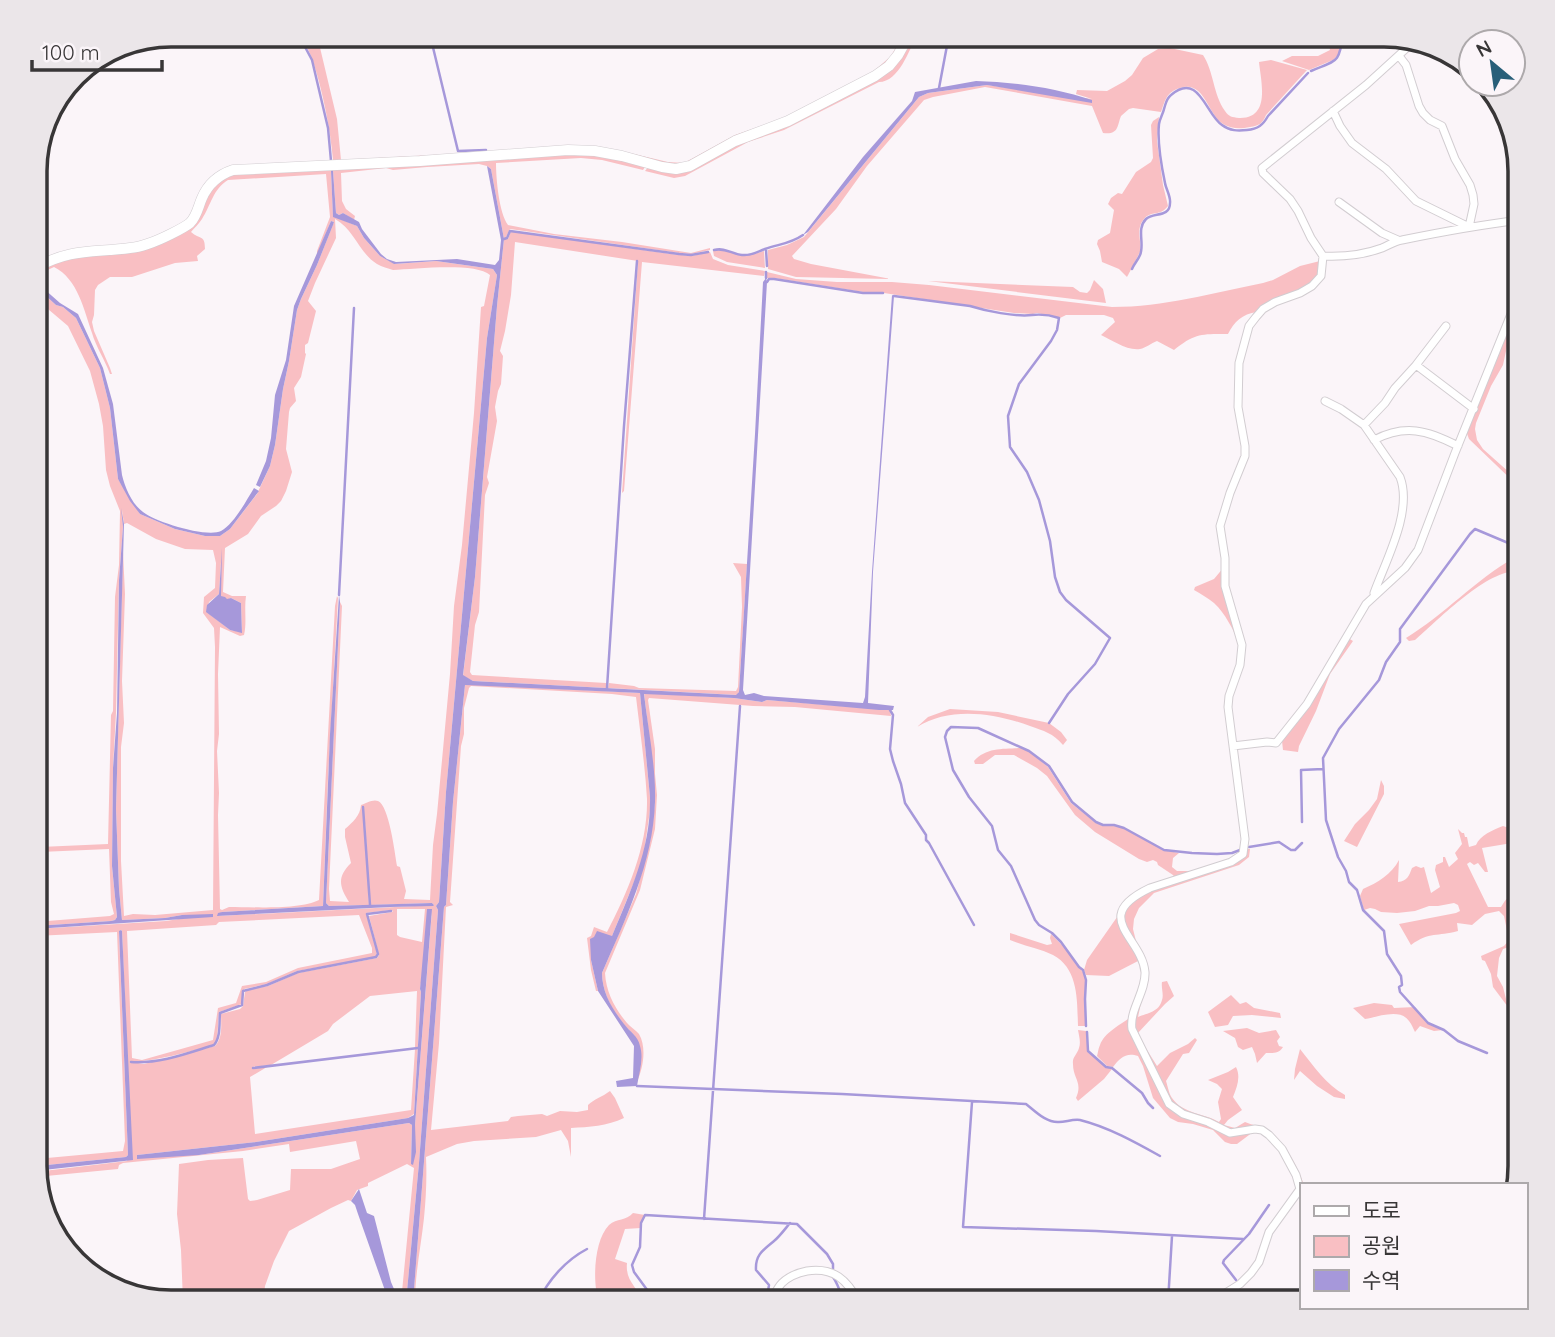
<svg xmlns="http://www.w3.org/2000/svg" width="1555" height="1337" font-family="Quicksand,'Noto Sans KR',sans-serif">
<rect width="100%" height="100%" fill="#fbf5f9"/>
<path fill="#f9bfc3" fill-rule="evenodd" d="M304,35H317L337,119L341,160L488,152L621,151L668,162L684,163L735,135L784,118L874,71L891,56L903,35H906L897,52L874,74L692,163L677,166L608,152L333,160C330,127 323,93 313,61C310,52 305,46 304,35Z
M911,35H917C909,50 899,82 879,82L784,130L748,142L685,176L674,178L645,171L649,166L668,170L740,142L873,80Z
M1323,35H1336L1340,43V50L1338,55L1333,60L1309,70L1282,61L1292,56H1318L1330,50L1328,42Z
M1170,48L1203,55C1214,72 1213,94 1225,111C1229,117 1232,117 1239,118C1271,119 1261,82 1259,62L1271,60L1307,70L1266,115C1263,123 1259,126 1250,127C1240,129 1232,129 1223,124C1207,114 1205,80 1180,88C1166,92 1165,101 1161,112L1133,108L1129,109L1121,116C1117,126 1119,135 1103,133L1092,106L985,87L933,97L924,100L867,166L836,209L792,256L794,259L811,264L891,279L796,277L768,269V250L787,245L804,237L919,97L928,93L987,85L1092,99L1076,94L1077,90L1107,91L1125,81L1132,75L1143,58L1158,49Z
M1159,117L1157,141L1163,185L1168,206C1160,217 1151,210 1144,219C1135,229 1142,241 1140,252C1139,254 1129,274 1127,277L1119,269L1102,262L1100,251L1097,244L1098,240L1110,233L1114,210L1108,204L1111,198L1118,193L1122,194L1136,172L1151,162L1153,158L1151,125L1153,121Z
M560,154L614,157L645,167L643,170L602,160L581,158L496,163C496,179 499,213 508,225L554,234L622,242L691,253L710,248V250L691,254L679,253L510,229L505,239H508L511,231L671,254L692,256L710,252L713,259L728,265L765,271L764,276L642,262L624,491L622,493L638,261L515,242L511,295L505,331L500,351L503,356L501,384L498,391L495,407L497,421L487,477L489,483L485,495L479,612L475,625L470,672L472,675L606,683V688L473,681L463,676L475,577L497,306L504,239L491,169L487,166L479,164L427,167L393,170L386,168L341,173L342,201L346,209L355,216L354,220L343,213L339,215L336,213L333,171H331L333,216L357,226L364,238L380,256L395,264L436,261L493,269L497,275L487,338L446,792L439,902L436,906L438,910L419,1163L406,1302H401L414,1168L407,1164L368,1183V1186L357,1190L351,1201L348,1200L331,1208L289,1231L274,1261L265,1286L263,1302H183L181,1250L177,1214L179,1164L208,1160L243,1158L248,1199L250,1201L257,1200L290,1190L291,1169H331L360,1159L356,1141L290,1152L289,1144L243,1151L123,1163L119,1165L118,1169L36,1177L35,1172L127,1161L131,1148L122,931L121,930L119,932L128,1155L126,1157L47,1165L45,1164L35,1167V1160L41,1158L44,1159L45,1162L47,1158L123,1151L125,1141L117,932L35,936V929L166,921L185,918L182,915L165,918L122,920L119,889L116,809L123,552L125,594L122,681L124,723L121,747V861L124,916L133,914L155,915L213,910L215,647L214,628L203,613L204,597L215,588L216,563L213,550L185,549L156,539L127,523L124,524L122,510L123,527L119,580L116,713L113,768L112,866L117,917L115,920L111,921L35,926V922L110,916L114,914L111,902L109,849L40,852V847L108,844L111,715L113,711L115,597L119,565L120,511L110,486L106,470L103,426L99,404L90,371L68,326L35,298V286L56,305L63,307L76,318L100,368L110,408L118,479L140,514L175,529L205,536H220L230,529L257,494L270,466L275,445L283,389L289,361L297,310L301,299L317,265L334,222L331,221L317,255V251L330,217L326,174L228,180C213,189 211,205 202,219C199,224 194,228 191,232C200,240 205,234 205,249L197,256L198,261L175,263L132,277H110L98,285L95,290L94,315L92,322L94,331L110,368L112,374H110C105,360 96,347 92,333C84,310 78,279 54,267L35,276V271L45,265L178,233L212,188L228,175ZM335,219C354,229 359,253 377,264C382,267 388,268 393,270C414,269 476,262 490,275L484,306L481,307L474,413L462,545L454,606L450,674L437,814L433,845L430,900L404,899L406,891L400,867L397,866C395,854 389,805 378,801C373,799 366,803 361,805C360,816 353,822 345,829V837L351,863C337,877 339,886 349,902L330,901L329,889L342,606L340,602L326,903L329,906L369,905L364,806L370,905L432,903L434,905L218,916L222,912L323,906L328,778L338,598L337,596L335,606L319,900C300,910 252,907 229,907L222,910L220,909L218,815L219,793L217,751L219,734L218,674L220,627L240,636L244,635C247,623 244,609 246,596H232L223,592L225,548L248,534L261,516L276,506L281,501L286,491L292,472L286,449L289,412L290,408L296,401L294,388L301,377L306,354L305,353V345L308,343L316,311L308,301L315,283L336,238ZM221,562V597L227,600L231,598L241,603L242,632L230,630L207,612L209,602L219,594ZM397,909H425L422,942L400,937L397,935ZM391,910L393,911L392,912L369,916L379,955L377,958L298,973L268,986L248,990L245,992L243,1006L240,1009L221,1014C221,1024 223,1038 215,1046L144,1064L132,1062C159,1060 186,1053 213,1045L217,1041L219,1012L242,1004L244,989L267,984L297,971L376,957L377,953L366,913ZM432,910L415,1125V1150L411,1164L412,1125L409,1123L199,1155H137L256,1142L408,1118L414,1114L421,992L420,989ZM359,915L372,948V953L298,968L266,982L242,986L236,1003L218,1008L213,1040L142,1060L132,1058L127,931L216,925L219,922ZM417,991L415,1047L417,1048L415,1049L411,1110L255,1134L250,1077L267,1067L253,1069L252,1067L271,1065L328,1031L333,1024L370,996Z
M720,249C739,255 745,258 764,251L765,268L727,262L714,256L713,251Z
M1320,261L1318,276L1310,284L1257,312C1242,314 1234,322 1228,334C1202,334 1195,333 1174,350L1157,341C1151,343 1146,348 1140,349C1127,351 1112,340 1101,335L1115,322L1113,318L1104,315H1066L1060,318L1037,313L1033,314L1014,313L884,293L863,292L774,278H766L767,272L796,279L837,282H892L929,285L1112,307C1164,307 1212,293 1263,283L1273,280L1300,266Z
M1094,280L1103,289L1106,303L928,281L1073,287L1080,292L1087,293L1090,290Z
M1520,301V307L1509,337L1503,365L1491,386L1476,423L1475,429L1477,440L1483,449L1520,482V488L1469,439L1466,431C1486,388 1501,344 1520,301Z
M1514,558L1520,559V572C1491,565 1436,622 1415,640L1409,641L1406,638C1444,615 1475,580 1514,558Z
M733,563L747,564L739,692L737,695L608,688L609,683L634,686L639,688L736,691L738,687L742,607L741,577Z
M1224,567L1240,643C1232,629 1226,614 1214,603C1208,598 1201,594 1194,590L1195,587L1214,579Z
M1348,638L1353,641L1330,674L1316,711L1299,746L1298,752L1283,750L1282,741Z
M473,684L640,693L650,797V810L644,853L639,870L612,936L591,960L598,991H596L591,970L587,938L591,936L594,927L607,932C628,892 648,845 647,799C645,765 640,731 636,697L612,694L471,686L469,688L464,708V734L461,746L450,902L453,905L446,907L439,1043L431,1130L508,1121L511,1117L518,1116L542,1114L547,1116L560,1111L577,1112L588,1110V1105C594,1099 602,1097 610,1091L615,1098L624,1118C607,1126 589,1127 571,1128V1157L568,1141L561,1130L536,1137L474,1141L457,1144L426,1157C427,1177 426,1198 424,1218C421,1246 415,1274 415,1302H413L444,907L446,905L453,802L465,685Z
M644,693L734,698L762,702L767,700L890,710L891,716L795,707L753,706L649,698L648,700L655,749V774L657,795L655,829L640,890L605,973C606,992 615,1009 627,1023C630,1027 636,1030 639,1034C647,1048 643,1068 637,1082C640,1067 642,1054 636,1039C634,1034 630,1031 626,1027C613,1012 602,993 602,973L636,894L650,841L655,803L653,769Z
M950,709L998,712L1049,723L1061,732L1067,740L1063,745C1053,733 1044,731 1030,726C995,713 950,706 917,727L928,717Z
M1021,748L1029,751L1048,767L1071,803L1096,823L1103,826H1114L1124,828L1163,850L1179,853L1173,858L1172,867L1177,871H1190L1220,863L1176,879L1173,875L1158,865L1157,862L1153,860L1147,862L1139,859L1095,832L1075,815L1047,776L1037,768L1014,755H995L983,764H975L974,761C986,747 1004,749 1021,748Z
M1381,780L1384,786V794L1357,847L1344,841L1355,824L1369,810L1377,799Z
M1520,819V840L1518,842L1482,848L1488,872H1485L1478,863L1474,865L1470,862L1467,864L1488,907H1501C1506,899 1509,894 1520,894V904L1518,900H1510L1512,929L1516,941L1509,947L1503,949L1499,958L1497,976L1503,987L1508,1007L1493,987L1491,974L1485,961L1482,960L1481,956L1504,946L1509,940L1504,916L1499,911L1485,914L1472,925L1457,923L1458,931C1437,937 1430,931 1411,945L1399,924L1456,913L1460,911L1458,905L1454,903L1438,906H1429L1415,911L1397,913L1381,912L1375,909L1370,908L1364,910L1360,896L1363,889C1377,883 1392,874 1399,860L1398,882C1407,881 1409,876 1412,868L1416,866L1421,868L1424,867L1431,893L1440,887L1435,870L1436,865L1443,862V857H1445L1449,867L1458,859L1455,853L1462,844L1458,829L1462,833H1464L1465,837H1467L1469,847L1476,845C1480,835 1493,830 1503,826L1506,827L1514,824L1516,821Z
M1247,849H1250L1249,857L1239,865L1154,893L1139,908L1134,919L1133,929L1138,949L1123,922L1126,909L1141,893L1233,863L1241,860Z
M1122,910L1120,914L1140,960L1109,976L1086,975L1084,970L1087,960Z
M1010,933L1047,945L1052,944L1050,938L1051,934L1065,948L1085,975L1086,1026H1078C1077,1001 1079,969 1053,955C1040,949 1024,946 1010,940Z
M1167,981L1174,996L1165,1004L1137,1034L1157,1066L1170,1053L1188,1044L1195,1038L1197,1040L1189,1053L1183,1054L1166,1081C1168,1087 1169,1094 1172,1098C1183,1114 1204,1113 1219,1122L1221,1119L1218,1102L1222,1089L1217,1084L1208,1080L1228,1072L1236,1067C1241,1077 1237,1087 1233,1097L1242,1110L1228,1120L1224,1125L1235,1128L1245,1122C1252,1125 1259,1126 1266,1129C1283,1138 1298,1167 1304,1185H1301L1297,1173L1262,1130L1229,1131L1190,1116L1172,1104L1136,1035L1133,1020L1142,998L1138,1017C1148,1013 1159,1012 1162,1000C1164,995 1161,988 1162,982Z
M1231,995L1240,1004L1246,1002L1254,1008L1280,1013L1281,1018L1252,1015L1233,1016L1228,1025L1215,1027L1208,1012Z
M1374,1003L1392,1005L1394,1008L1415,1007L1428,1023L1443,1030L1434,1031L1420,1026L1415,1032C1413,1028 1412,1025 1409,1021C1400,1008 1378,1017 1365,1019L1353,1008Z
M1131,1017L1130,1023L1166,1101L1217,1128L1253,1132L1237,1144H1231L1225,1142L1213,1130L1193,1124L1178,1122L1170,1118L1153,1098L1143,1066L1138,1056C1126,1052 1120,1058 1113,1067L1107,1066L1097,1056C1098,1053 1098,1049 1100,1045C1104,1033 1121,1024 1131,1017Z
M1247,1028L1259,1033L1276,1030L1280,1037L1277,1041L1279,1046L1283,1047C1279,1054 1273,1053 1266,1053L1257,1063L1255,1054L1252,1047L1243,1050L1238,1047L1235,1038L1223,1031Z
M1078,1030L1086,1031L1088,1052L1106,1067L1112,1069L1104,1079L1078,1101L1076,1098C1083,1082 1073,1079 1073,1064C1072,1057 1077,1055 1079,1048C1081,1042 1079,1036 1078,1030Z
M1300,1049C1313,1065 1326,1085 1345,1095V1099L1334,1097L1317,1086L1300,1071L1294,1080L1295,1069Z
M633,1213L645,1215L641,1223V1228L625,1229L615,1259L627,1263C625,1283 639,1286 641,1302H599C592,1283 594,1240 609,1225C617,1218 626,1221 633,1213Z"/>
<path fill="#a698da" d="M976,81C1015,82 1056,88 1092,100V103L987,85L928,93L919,97L808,232L803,235L863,157L912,101L915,92Z
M487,166L491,169L504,239L497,306L475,577L463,675L473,681L736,695L739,692L755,434L763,282L766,278L767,282L743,690L745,695L754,693L764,696L863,703L865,697L872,572L892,295L894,296L873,572L868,703L894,706L893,710H879L767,700L762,702L734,698L644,694C648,729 656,766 655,802C653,863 626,918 602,973C602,992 612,1009 624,1024C630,1032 638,1036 640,1046C644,1059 639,1073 637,1086L617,1087L616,1081L633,1078L634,1046L598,991L591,960L590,939L594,937L597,931L612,936C631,890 651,848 650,797L640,693L465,685L453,802L446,905L444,907L413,1302H406L419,1163L438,910L436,906L439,902L446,792L487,338L497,275L493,269L436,261L394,264L380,256L364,238L357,226L333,217L331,171L332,169L333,171L336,213L339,215L343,213L359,222L362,229L381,254L387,259L396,262L457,259L495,265L499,260L501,240Z
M331,221L334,222L333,225L317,265L301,299L297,310L289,361L283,389L275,445L270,466L260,487L256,485L266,461L271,438L275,395L286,360L294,306Z
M35,281L60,303L78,314L103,368L113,404L122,475C125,488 132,504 143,512C155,522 207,538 221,531C234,524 246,501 254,488L259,491L230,529L220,536H205L175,529L140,514L130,501L118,479L110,408L100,368L76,318L63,307L56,305L35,286Z
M121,508L124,524L116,809L119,889L122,920L165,918L182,915L213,914V917L35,929V926L111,921L115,920L117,917L112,866L113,768L117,713L119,580L123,527Z
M222,548L221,596L225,597L227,599L231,598L241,603L242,633L230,630L206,612L207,605L219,594Z
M339,595L340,602L326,903L329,906L432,903L434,905L433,906L390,907L217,916L218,913L222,912L323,906L330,734Z
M427,909H432L415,1125L416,1152L413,1165L411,1164L412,1125L409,1123L199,1155L137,1159V1155L256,1142L408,1118L414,1115L421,992L420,989Z
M121,930L122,931L133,1160L35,1171V1167L45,1164L47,1165L126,1157L128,1155L119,931Z
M359,1189L367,1213L374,1216L391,1282L397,1296H402L401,1302H389L388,1299L358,1214L355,1205L351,1201Z"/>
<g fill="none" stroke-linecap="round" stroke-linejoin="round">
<path stroke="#a698da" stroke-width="2.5" d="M303,35L304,45L312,60L328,128L331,161
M430,35L458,151L486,150
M1311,71C1337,60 1339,64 1343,35
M939,88L949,35
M504,239L507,238L510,231L679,254L691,255L708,252
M766,249L767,266
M714,250C725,247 732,254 742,255C751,256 757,252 765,249C779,244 790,244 803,235
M1132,269C1134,264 1138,260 1140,255C1145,244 1136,229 1146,219C1153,212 1170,218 1170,203C1171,197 1166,189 1165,183C1161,164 1157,143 1159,124C1160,118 1163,114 1164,109C1166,103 1166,99 1171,95C1199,71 1206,115 1222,125C1230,131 1238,131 1247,130C1258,129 1263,125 1268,116L1308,73
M766,278V272
M767,282L769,279H774L863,293H883
M894,296L970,306C986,311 1015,317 1032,315C1041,314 1050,315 1059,318L1057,330L1051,341L1019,384L1008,416L1010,447L1027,472L1039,500L1050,541L1055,577L1060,592L1066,600L1110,638L1095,664L1068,694L1049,723
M339,595L354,308
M607,688L624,426L637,261
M890,710L893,715L890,749L893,761L901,784L905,803L926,835V840L929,843L974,925
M363,807L370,905
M1302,822L1301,770L1323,769
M1249,847L1279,842L1291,850H1295L1302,843
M35,850H39L35,823
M1086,1026L1085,999L1086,980L1083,970L1079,967L1061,942L1052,933L1039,925L1035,920L1011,866L998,850L992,826L969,797L953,770L945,737L947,731L951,727L978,728L1029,751L1049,766L1072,802L1096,822L1103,825H1114L1124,828L1164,850L1192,853L1217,854L1232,853L1240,850
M1087,1032L1088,1051L1106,1067L1112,1068L1142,1093L1148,1103L1153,1108
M35,1035L42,1156L45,1158V1164
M1487,1053L1458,1041L1444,1030L1428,1023L1400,992L1399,987L1402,985L1401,976L1387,954L1384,931L1363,910L1357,890L1349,882L1346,871L1338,857L1326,820L1323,758L1339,729L1379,680L1386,662L1400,642V629L1470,534L1475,529L1513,545L1520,539
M131,1062C160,1064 188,1053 214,1045C221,1037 219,1023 220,1013L242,1005L243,991L267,985L298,972L376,957L378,954L367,914L391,911
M253,1068L418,1048
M637,1086L842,1094L1026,1104C1035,1111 1046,1123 1059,1122C1066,1122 1072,1119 1080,1120C1108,1127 1135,1142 1160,1156
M972,1102L963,1227L1096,1231L1243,1239
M704,1219L740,706
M833,1277C838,1284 841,1294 844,1302
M1236,1280L1223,1263L1224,1260L1249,1234L1269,1205
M538,1302C548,1280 566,1260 587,1249
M656,1302L634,1272L632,1265L640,1247L641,1223L645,1215L797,1224L827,1254L833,1264V1269
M764,1302L768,1291L769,1285L756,1270C755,1255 763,1250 774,1241C780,1236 785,1229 790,1223
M1168,1302L1172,1236
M1291,1302L1301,1299"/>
<defs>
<path id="street" d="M1410,45L1366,85L1262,168L1263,173L1290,199L1298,211L1311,238L1323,256C1344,257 1363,255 1382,248C1389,245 1395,241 1402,240C1441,232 1480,225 1520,220
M1333,111L1340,126L1352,143L1386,169L1416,201L1469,227L1474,204L1473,195L1470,185L1455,159L1442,126L1430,120L1423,113L1419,106L1406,65L1399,56
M1339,202L1382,233L1398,240
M1416,365L1474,409
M1325,401L1341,409L1364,425L1400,477C1413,511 1386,560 1374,593
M1364,425L1385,403L1395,388L1416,365L1446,326
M1374,440C1405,424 1427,430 1458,446
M1233,746L1267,742L1276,743L1307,704L1366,604L1405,568L1418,550L1455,453L1511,314L1520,296
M770,1302C774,1296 777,1288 782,1283C789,1276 797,1273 807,1271C834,1267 847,1280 859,1302
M1211,1302L1240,1284L1251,1273L1259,1262L1269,1232L1300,1189L1296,1175L1282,1149L1269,1135L1262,1130L1255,1129L1230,1133L1208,1122L1183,1114L1169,1104L1132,1029C1129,1010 1146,992 1145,972C1142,937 1089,917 1150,888L1231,862L1243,854L1245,839L1228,707L1229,696L1240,665L1242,645L1225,586V558L1220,526L1230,493L1245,456V446L1238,407L1239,363L1249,326L1256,317L1263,309L1275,302L1300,293L1312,286L1321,276L1323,256"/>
<path id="secondary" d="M35,268C71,248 93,253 130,248C144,247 159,240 171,234C177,231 185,227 190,223C197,216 198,207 202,198C208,184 218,175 233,170L420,161L568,150L595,151L622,156L662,167L676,169L690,166L735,141L788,121L875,76L889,66L898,55L909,35"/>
</defs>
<use href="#street" stroke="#d2cdd1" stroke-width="9"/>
<use href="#secondary" stroke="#d2cdd1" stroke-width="11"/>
<use href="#street" stroke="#fff" stroke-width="7"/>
<use href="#secondary" stroke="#fff" stroke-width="10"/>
</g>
<path d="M0 0H1555V1337H0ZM171 47H1384A124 124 0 0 1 1508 171V1166A124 124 0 0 1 1384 1290H171A124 124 0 0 1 47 1166V171A124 124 0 0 1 171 47Z" fill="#ebe6e9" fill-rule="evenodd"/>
<path fill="none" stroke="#383637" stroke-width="3.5" d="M171 47H1384A124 124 0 0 1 1508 171V1166A124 124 0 0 1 1384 1290H171A124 124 0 0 1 47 1166V171A124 124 0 0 1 171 47Z"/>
<rect x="1300" y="1183" width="228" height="126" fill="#fbf5f9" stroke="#ada9ab" stroke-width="2"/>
<rect x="1314" y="1206" width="35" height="10" fill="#ffffff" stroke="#ada9ab" stroke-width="2"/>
<text x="1362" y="1218" font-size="21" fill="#383637">도로</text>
<rect x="1314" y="1236" width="35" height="21" fill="#f9bfc3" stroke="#ada9ab" stroke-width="2"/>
<text x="1362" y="1253" font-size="21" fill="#383637">공원</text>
<rect x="1314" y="1270" width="35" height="21" fill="#a698da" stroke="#ada9ab" stroke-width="2"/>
<text x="1362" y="1288" font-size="21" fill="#383637">수역</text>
<g transform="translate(1492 63) rotate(331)"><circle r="33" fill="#fbf5f9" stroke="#ada9ab" stroke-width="2"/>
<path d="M0-5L12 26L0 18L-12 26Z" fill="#285f79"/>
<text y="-10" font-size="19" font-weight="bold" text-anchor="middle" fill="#383637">N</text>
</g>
<path d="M32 60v10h130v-10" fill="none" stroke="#383637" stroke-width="3.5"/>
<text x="42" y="60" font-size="21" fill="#383637" stroke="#fbf5f9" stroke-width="5" paint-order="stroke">100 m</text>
</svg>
